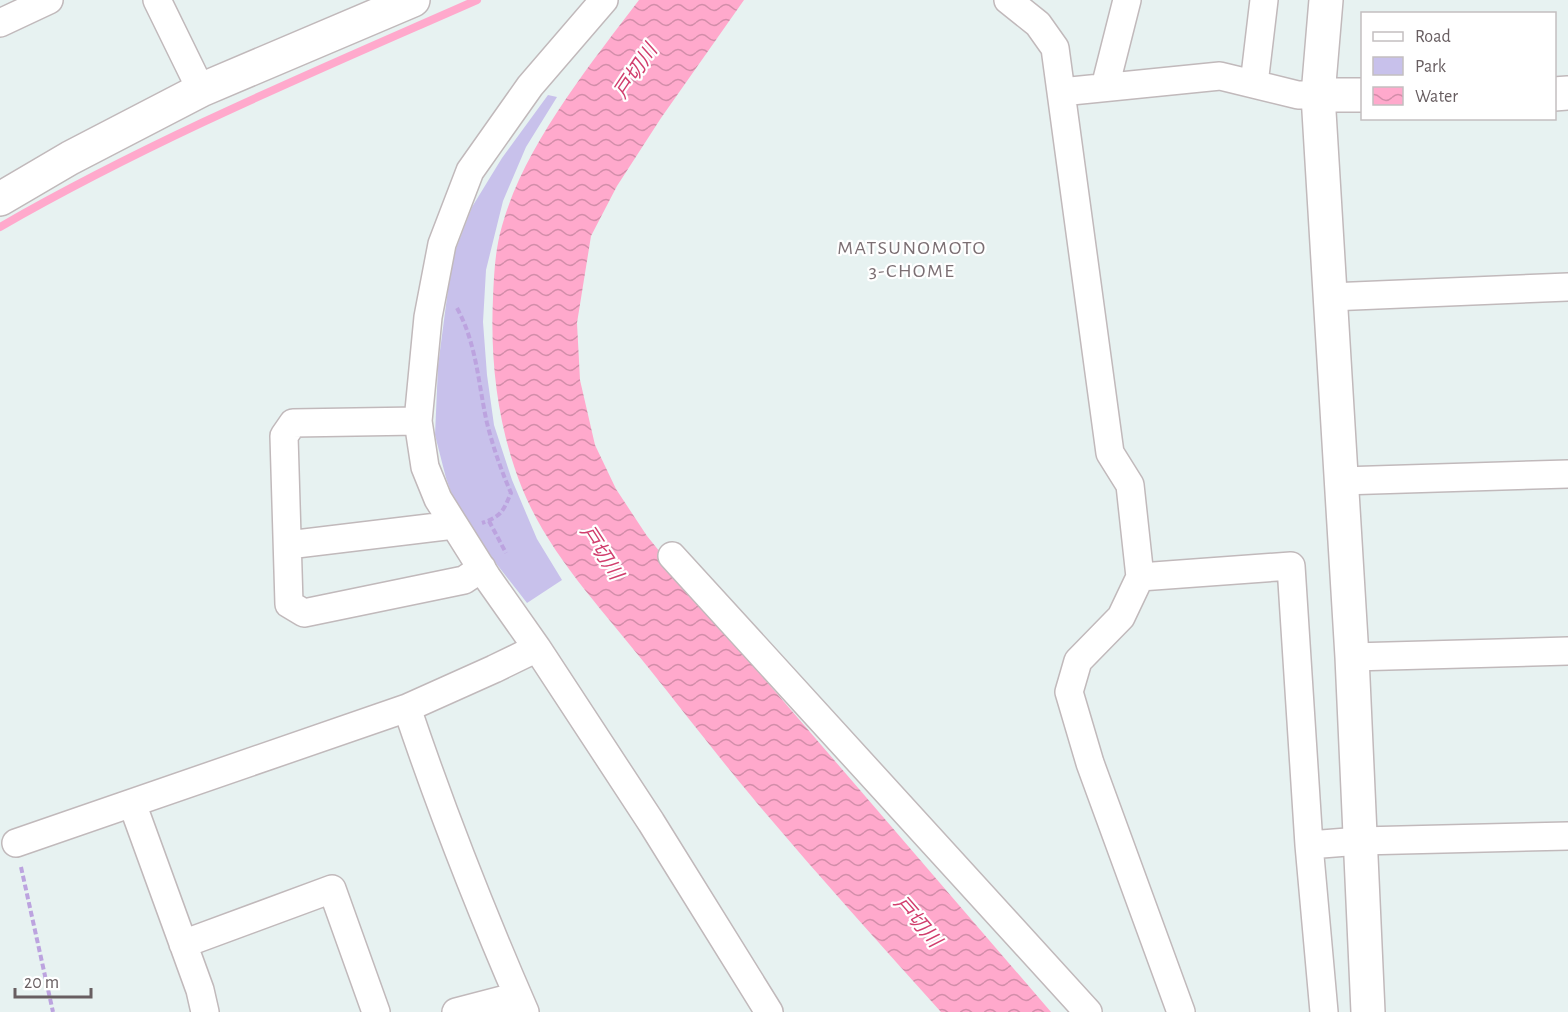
<svg xmlns="http://www.w3.org/2000/svg" width="1568" height="1012" font-family="'Alegreya Sans','Noto Sans JP',sans-serif">
<defs>
<pattern id="water-waves" width="16" height="10" patternUnits="userSpaceOnUse" patternTransform="scale(1.5)"><rect width="16" height="10" fill="#ffa9cc"/><path d="M0 5q4-4 8 0t8 0" fill="none" stroke="#d28da9"/></pattern>
</defs>
<rect width="100%" height="100%" fill="#e7f2f1"/>
<path fill="#c8c1eb" d="M548,95L557,97L526,147L503,201L486,270L483,322L487,375L494,425L512,480L537,539L562,580L527,603L460,517L446,478L435,435L438,366L452,259L472,207L502,158Z"/>
<path fill="url(#water-waves)" d="M639,0H744L661,118L617,186L591,236L577,323L580,380L595,445L616,489L647,536L748,660L1051,1012H941C879,943 817,874 757,803C719,758 684,712 647,666C603,610 549,555 522,488C498,428 490,363 493,298C494,274 495,250 502,226C524,146 589,66 639,0Z"/>
<g fill="none" stroke-linecap="round" stroke-linejoin="round">
<path stroke="#ffa9cc" stroke-width="8" d="M0,227C153,139 316,71 477,0"/>
<defs>
<path id="minor" d="M157,0L201,90
M604,0L530,86L470,171L442,244L428,317L418,421L425,467L438,499L487,577L537,648L651,822L769,1012
M1008,0L1038,24L1055,48L1110,453L1130,485L1140,577L1121,617L1078,661L1069,692L1090,763L1181,1012
M0,23L49,0
M1254,84L1264,0
M1105,87L1127,0
M1061,92L1220,76L1298,95H1318
M1330,297L1568,287
M418,421L293,423L284,436L289,604L304,613L464,580L482,568
M1341,481L1568,474
M288,545L454,525
M672,556L1088,1012
M1140,577L1291,566L1309,845L1324,1012
M1352,657L1568,651
M407,708C442,812 481,911 525,1012
M132,803L200,990L205,1012
M16,843L407,708L494,669L537,648
M1309,845L1360,841L1568,836
M183,944L332,889L376,1012
M456,1012L518,996"/>
<path id="tertiary" d="M1326,0L1318,95L1352,657L1368,1012
M1554,94L1568,93
M1318,95H1362
M0,199L70,158L201,90L413,0"/>
</defs>
<use href="#minor" stroke="#c1b9bb" stroke-width="30"/>
<use href="#tertiary" stroke="#c1b9bb" stroke-width="36"/>
<path stroke="#bca3df" stroke-width="4" stroke-dasharray="6 3" stroke-linecap="butt" d="M457,308C477,345 478,383 487,423C493,447 501,470 511,493C503,511 502,516 482,523
M489,521L506,553
M21,867L53,1012"/>
<use href="#minor" stroke="#fff" stroke-width="27"/>
<use href="#tertiary" stroke="#fff" stroke-width="33"/>
</g>
<g text-anchor="middle" stroke-width="4.5" stroke-linejoin="round" paint-order="stroke">
<g font-size="20" font-style="italic" fill="#d13e6e" stroke="#fff">
<text transform="translate(635 71) rotate(-56)" y="7">戸切川</text>
<text transform="translate(602 552) rotate(57)" y="7">戸切川</text>
<text transform="translate(918 921) rotate(49)" y="7">戸切川</text>
</g>
<g font-size="20" letter-spacing="1.5" fill="#7b6f73" stroke="#fff">
<text x="912" y="254">MATSUNOMOTO<tspan x="912" dy="23">3-CHOME</tspan></text>
</g>
</g>
<rect x="1361" y="12" width="195" height="108" fill="#ffffff" stroke="#c3bfc0" stroke-width="1.5"/>
<rect x="1373" y="32" width="30" height="9" fill="#ffffff" stroke="#c3bfc0" stroke-width="1.5"/>
<text x="1415" y="42" font-size="18" fill="#685e61">Road</text>
<rect x="1373" y="57" width="30" height="18" fill="#c8c1eb" stroke="#c3bfc0" stroke-width="1.5"/>
<text x="1415" y="72" font-size="18" fill="#685e61">Park</text>
<rect x="1373" y="87" width="30" height="18" fill="url(#water-waves)" stroke="#c3bfc0" stroke-width="1.5"/>
<text x="1415" y="102" font-size="18" fill="#685e61">Water</text>
<path d="M15 988v9h76v-9" fill="none" stroke="#685e61" stroke-width="3"/>
<text x="24" y="988" font-size="18" fill="#685e61" stroke="#ffffff" stroke-width="4.5" paint-order="stroke">20 m</text>
</svg>
